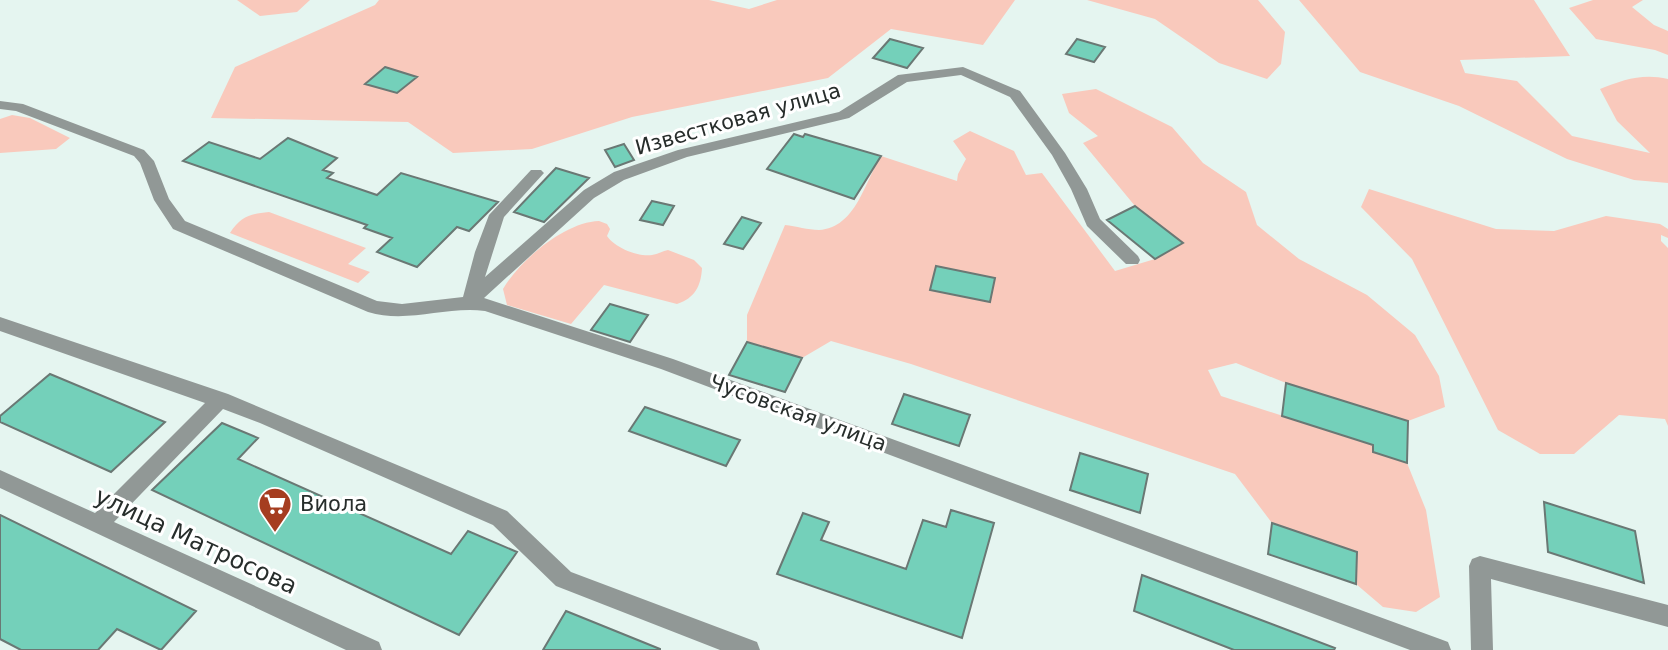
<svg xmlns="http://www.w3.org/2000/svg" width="1668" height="650" font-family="'DejaVu Sans',sans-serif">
<rect width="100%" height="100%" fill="#e5f5f0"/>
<path fill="#f9c9bc" d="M237,0H310L297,12L260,16Z
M379,0H709L749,9L777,0H1015L983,45L891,29L828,78L632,117L532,149L453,153L408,122L211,118L235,67L375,5Z
M1087,0H1258L1285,32L1281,64L1267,79L1219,63L1155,19Z
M1299,0H1534L1570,56L1460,60L1465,73L1517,81L1572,136L1650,153L1617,121L1600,89C1623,80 1642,73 1668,79V183L1634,180L1567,159L1459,106L1360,72Z
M1593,0H1643L1632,7L1654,25L1668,31V55L1655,50L1596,39L1569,8Z
M1096,89L1172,127L1203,163L1246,192L1257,225L1299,259L1367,295L1415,335L1439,376L1445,407L1408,421L1286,383L1236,363L1208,370L1221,396L1373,445L1407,463L1426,510L1440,597L1416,612L1383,607L1356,584L1357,552L1272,523L1235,474L911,364L831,341L802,358L747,342V315L785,225C796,226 808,230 819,230C856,228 865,181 881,156L957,181L958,174L966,159L953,141L970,131L1014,151L1026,175L1042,173L1115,271L1155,259L1182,244L1135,206L1083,143L1098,136L1069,113L1062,94Z
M12,115L30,118L70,138L56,149L0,153V119Z
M1369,189L1496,229L1554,231L1606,216L1660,224L1668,229V238L1661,235V241L1668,248V426L1665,419L1619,415L1574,454H1540L1498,430L1412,259L1361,207Z
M269,212L366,248L348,264L370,272L358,283L230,233C241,216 250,214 269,212Z
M599,221L607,224L610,229L607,236C615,248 638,257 652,255C658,254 663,251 668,250L694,260L702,268C701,286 695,298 677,304L604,285L571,324L507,305L503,289C520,260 565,222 599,221Z"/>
<path fill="#74d0ba" stroke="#6a7874" stroke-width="2" d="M890,39L923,48L907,68L873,58Z
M1077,39L1105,47L1094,62L1066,54Z
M385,67L417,77L397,93L365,84Z
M794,134L803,137L805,134L881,156L854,199L767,169Z
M288,138L337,158L323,170L333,173L327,178L377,195L401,173L498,202L469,231L457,227L417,267L377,252L392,238L364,228L367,225L183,161L209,142L260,159Z
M624,144L634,160L615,167L605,150Z
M556,168L589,178L544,222L514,212Z
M652,201L674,206L663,225L640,220Z
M1135,206L1183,243L1155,259L1107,220Z
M742,217L761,223L743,249L724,244Z
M936,266L995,278L990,302L930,290Z
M610,304L648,315L630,342L591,330Z
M747,342L802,358L785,392L729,375Z
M50,374L165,422L111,472L0,422V416Z
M1286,383L1408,421L1407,463L1373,452V445L1282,416Z
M904,394L970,415L959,446L892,424Z
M645,407L740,440L726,466L629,431Z
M222,423L258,438L238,459L451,554L468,531L517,552L459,635L152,490Z
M1080,453L1148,474L1140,513L1070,490Z
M1544,502L1635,531L1644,583L1548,552Z
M951,510L994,523L962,638L777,574L803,513L829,522L821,540L906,569L923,520L946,527Z
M0,515L196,611L161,650L117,629L98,650H21L0,639Z
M1272,523L1357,552L1356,584L1268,554Z
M1142,575L1335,648L1334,650H1234L1134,611Z
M566,611L660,649V650H543Z"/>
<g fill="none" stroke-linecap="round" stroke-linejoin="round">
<path fill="#919896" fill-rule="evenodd" d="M963,67L1020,91L1065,153L1087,189L1100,219L1138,256L1140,260L1138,264H1126L1087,226L1071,189L1052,155L1010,97L961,75L907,82L849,118L687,157L624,180L594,198L484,298L673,359L1440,639L1448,642L1451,650H1410L661,369L485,311C445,306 407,324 368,312L173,229L154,200L140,163L134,156L16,111L0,109V101L23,104L144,150L154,161L169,199L185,221L377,301L402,304L463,297L475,252L489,215L531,170H541L544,173L504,217L485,277L584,190L614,172L678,150L839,112L898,75Z
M0,317L228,394L507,511L571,572L757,642L760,650H720L556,586L493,525L260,423L223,409L114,522L379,642L382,650H346L0,488V470L95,513L205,403L0,331Z
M1480,556L1668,605V627L1491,579L1493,650H1471L1469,566L1472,559Z"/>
</g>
<defs>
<symbol id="supermarket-pin" viewBox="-11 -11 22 30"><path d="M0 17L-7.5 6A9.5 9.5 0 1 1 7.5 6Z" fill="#a53d20" stroke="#fff"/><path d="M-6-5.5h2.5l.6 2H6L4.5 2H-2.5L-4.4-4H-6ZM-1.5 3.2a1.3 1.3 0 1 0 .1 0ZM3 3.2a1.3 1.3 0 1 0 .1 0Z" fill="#fff"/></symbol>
</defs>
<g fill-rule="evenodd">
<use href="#supermarket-pin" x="256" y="485" width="38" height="52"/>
</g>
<g text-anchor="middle" stroke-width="6" stroke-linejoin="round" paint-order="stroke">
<g font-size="21" fill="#272d2b" stroke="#fff">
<text transform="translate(738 119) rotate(-16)" y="7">Известковая улица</text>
<text transform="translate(798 413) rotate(20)" y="7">Чусовская улица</text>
</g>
<g font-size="21" fill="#272d2b" stroke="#fff" text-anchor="start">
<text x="300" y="511">Виола</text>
</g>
<g font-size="24" fill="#272d2b" stroke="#fff">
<text transform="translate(196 541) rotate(25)" y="8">улица Матросова</text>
</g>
</g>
</svg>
